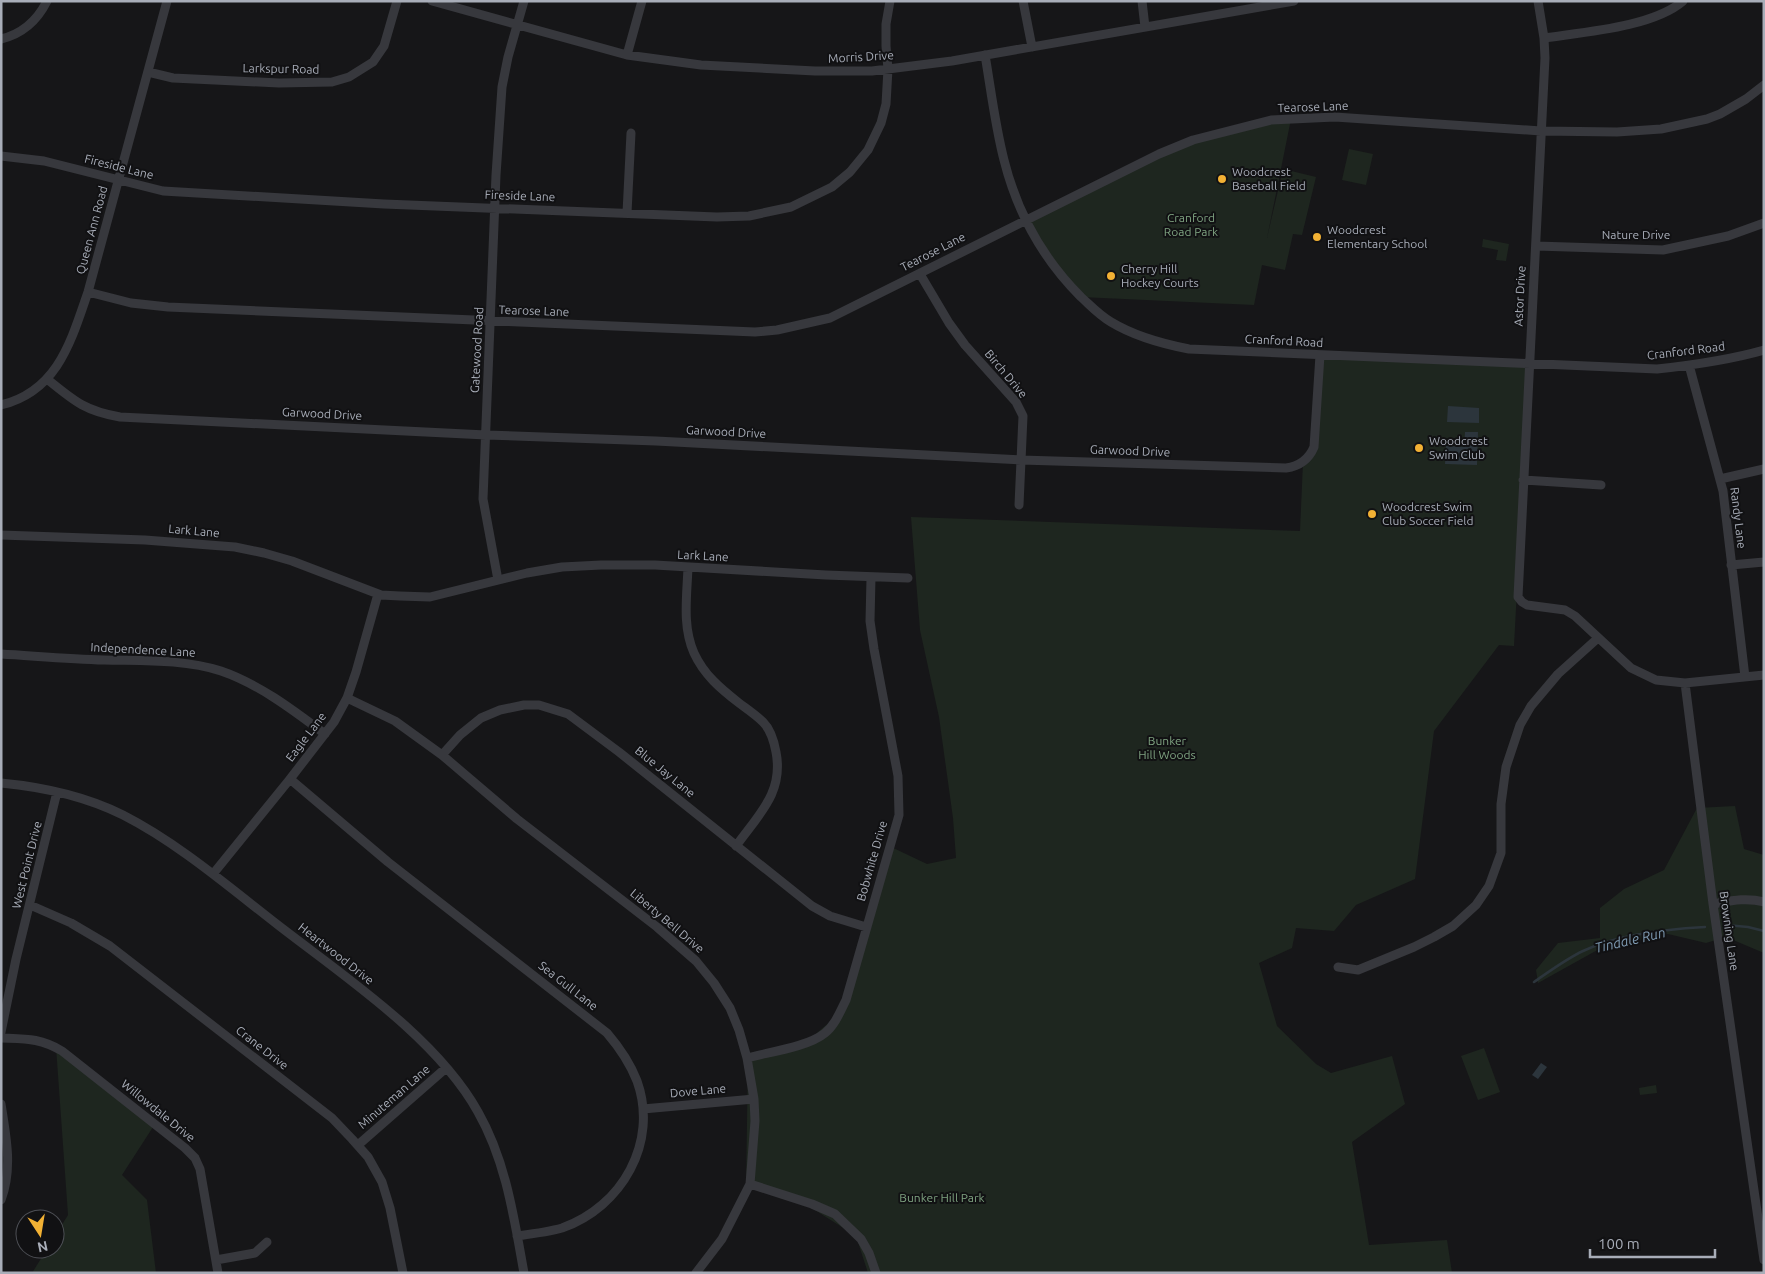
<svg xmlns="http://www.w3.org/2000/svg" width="1765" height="1274" font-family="Ubuntu,sans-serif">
<rect width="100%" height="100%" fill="#161618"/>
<path fill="#1e261f" d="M1291,119L1267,238L1283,169L1316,177L1302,235L1293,234L1285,270L1262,265L1254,305L1081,297L1025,219L1193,140Z
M1349,149L1373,154L1366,185L1342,180Z
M1483,239L1509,244L1506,261L1496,260L1498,250L1482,247Z
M1320,355L1529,365L1514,646L1499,645L1434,731L1415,879L1356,905L1334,931L1296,928L1292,948L1259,963L1277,1026L1316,1064L1331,1073L1392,1056L1405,1104L1352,1142L1369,1245L1447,1240L1452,1273H868L856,1236L788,1193L746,1188L748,1056L811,1038L840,1013L887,845L927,864L956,858L953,818L939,717L920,630L911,517L1300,531L1303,462L1311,454Z
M1735,806L1744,849L1764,855V953L1726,937L1706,943L1668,934L1601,948L1538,983L1536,970L1558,943L1600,938V908L1624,889L1664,870L1697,808Z
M56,1047L153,1127L122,1175L147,1200L156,1273H32L47,1249H55V1236L68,1215Z
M1484,1048L1500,1092L1478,1100L1461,1056Z
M1656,1085L1657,1093L1640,1095L1639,1088Z"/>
<path fill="#2c353c" d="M1448,406L1479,408V423L1447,422Z
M1465,432H1478L1477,465L1445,464L1446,446L1450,445V446L1464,447Z
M1541,1063L1547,1067L1538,1079L1532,1075Z"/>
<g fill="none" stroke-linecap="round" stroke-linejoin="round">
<path stroke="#2c353c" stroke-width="2.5" d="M1726,925L1748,927L1764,931
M1534,982C1550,971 1566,959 1583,951C1616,935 1668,929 1705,927"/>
<path stroke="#37383d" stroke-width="9" d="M432,1L627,55L701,65L815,71H872L952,61L1294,1
M1023,1L1032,47
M1142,1L1145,27
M1538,1L1544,38L1545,58L1518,597L1522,602L1527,605L1565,610L1575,616L1631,668L1656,680L1685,683L1764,675
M1544,38C1584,32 1653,27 1683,1
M1,39C22,34 37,21 47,1
M627,55L642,1
M985,55C991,90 995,125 1004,160C1017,212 1043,259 1081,297C1091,306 1099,315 1111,322C1134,336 1163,344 1189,349L1657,369C1693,365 1729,360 1764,350
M148,72L173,78L279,83L332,82L349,77L373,62L384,46L397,1
M1,156L44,161L163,191L384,204L717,217L749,216L791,207L832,187L850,172L868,150L881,123L886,104L888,69L886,46V24L890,1
M627,213L631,133
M1536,246L1663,250L1728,236L1764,223
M920,274L949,323L965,345L1016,402L1023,416L1019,505
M88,292L131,303L168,307L755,332L777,330L830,318L1159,154L1193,140L1271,120L1335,117L1541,131L1617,132L1661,129L1707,119L1720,114L1746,99L1764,85
M1689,365L1723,491L1745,677
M47,379C74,401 85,411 120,417L486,435L656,441L1021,460L1286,468C1300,466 1309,459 1314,447L1320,355
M1,405C58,391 71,341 88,292L167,1
M1720,479L1764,469
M1523,480L1601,485
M1,535L145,540L235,547L264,553L292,561L381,595L400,596L430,597L527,573L562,567L601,565H655L826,575L908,578
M1731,565L1764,562
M688,567C687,596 682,626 694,653C704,675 721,689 739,703C747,709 756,715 763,722C771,730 774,741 776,752C784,793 758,815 736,846
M498,580L483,499L496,175L502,87L508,57L524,1
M1,654C35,656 70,659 104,660C142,661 184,659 221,671C259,684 293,710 325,734
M1685,683L1713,904L1764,1260
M347,698L395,721L442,755L517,819L657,927L696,961L714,983L730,1008L739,1030L747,1058L754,1099L755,1121L750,1184L722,1239L696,1273
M442,755L460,735L481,718L500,710L524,705H539L568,714L619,752L812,906L830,916L866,927
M290,779L388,862L607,1033C619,1047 630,1063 637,1081C659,1142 622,1207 562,1228C548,1232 532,1234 517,1236
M1,783C43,787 85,796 123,815C178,843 229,887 278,925C345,977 437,1038 478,1112C506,1161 514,1218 524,1273
M213,874L290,779L334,722L347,698L356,672L378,594
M1713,904C1730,901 1746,897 1764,902
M30,905L71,923L110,946L332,1118L352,1139L368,1157L382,1182L390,1208L403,1273
M1338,967L1358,970L1414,947L1434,937L1453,926L1476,905L1489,886L1501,853V804L1506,767L1520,725L1531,706L1558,674L1598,638
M1,1032L16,959L57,792
M1,1038C26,1039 40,1038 62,1051L185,1148L195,1158L200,1169L218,1273
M747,1058C769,1052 808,1047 825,1033C835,1025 840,1012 846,1000L899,815L898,776L874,649L870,621L871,578
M1,1104C6,1136 13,1168 1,1200
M643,1109L754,1099
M358,1145L446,1068
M750,1184L812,1204L835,1214L861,1239L869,1253L876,1273
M216,1260L255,1253L267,1242"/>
</g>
<g fill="#f2b134" stroke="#111113" stroke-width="2">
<circle cx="1222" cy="179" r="5"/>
<circle cx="1317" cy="237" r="5"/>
<circle cx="1111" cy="276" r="5"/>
<circle cx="1419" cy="448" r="5"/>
<circle cx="1372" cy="514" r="5"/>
</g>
<g text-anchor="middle" stroke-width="4" stroke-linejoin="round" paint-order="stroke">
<g font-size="12" fill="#a8adb8" stroke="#111113">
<text transform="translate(861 57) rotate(-3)" y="4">Morris Drive</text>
<text transform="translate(281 69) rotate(1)" y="4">Larkspur Road</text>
<text transform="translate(1313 107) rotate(-2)" y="4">Tearose Lane</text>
<text transform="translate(119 167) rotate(14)" y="4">Fireside Lane</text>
<text transform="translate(520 196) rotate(2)" y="4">Fireside Lane</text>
<text transform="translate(92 230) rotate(-75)" y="4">Queen Ann Road</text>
<text x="1636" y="239">Nature Drive</text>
<text transform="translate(933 252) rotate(-27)" y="4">Tearose Lane</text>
<text transform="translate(1520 296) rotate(-87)" y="4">Astor Drive</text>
<text transform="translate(534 311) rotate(2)" y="4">Tearose Lane</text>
<text transform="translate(1284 341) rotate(3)" y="4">Cranford Road</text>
<text transform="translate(477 350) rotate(-87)" y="4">Gatewood Road</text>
<text transform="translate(1686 351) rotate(-7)" y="4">Cranford Road</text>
<text transform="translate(1006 374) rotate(50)" y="4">Birch Drive</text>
<text transform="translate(322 414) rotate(3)" y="4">Garwood Drive</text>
<text transform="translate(726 432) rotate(3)" y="4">Garwood Drive</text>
<text transform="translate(1130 451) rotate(2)" y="4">Garwood Drive</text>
<text transform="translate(1738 518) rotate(83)" y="4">Randy Lane</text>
<text transform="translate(194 531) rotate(5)" y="4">Lark Lane</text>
<text transform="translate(703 556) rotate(3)" y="4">Lark Lane</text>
<text transform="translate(143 650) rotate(3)" y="4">Independence Lane</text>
<text transform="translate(306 737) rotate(-53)" y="4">Eagle Lane</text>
<text transform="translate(665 772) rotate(39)" y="4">Blue Jay Lane</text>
<text transform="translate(872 861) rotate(-74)" y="4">Bobwhite Drive</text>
<text transform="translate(27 865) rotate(-76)" y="4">West Point Drive</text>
<text transform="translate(667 921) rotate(40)" y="4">Liberty Bell Drive</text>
<text transform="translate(1729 931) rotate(82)" y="4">Browning Lane</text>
<text transform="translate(336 954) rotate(38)" y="4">Heartwood Drive</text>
<text transform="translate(568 986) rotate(38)" y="4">Sea Gull Lane</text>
<text transform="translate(262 1048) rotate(38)" y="4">Crane Drive</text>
<text transform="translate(698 1091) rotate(-5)" y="4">Dove Lane</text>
<text transform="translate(394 1097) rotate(-41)" y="4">Minuteman Lane</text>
<text transform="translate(158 1111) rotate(39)" y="4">Willowdale Drive</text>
</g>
<g font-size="12" fill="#a8adb8" stroke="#111113" text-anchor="start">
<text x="1232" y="176">Woodcrest<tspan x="1232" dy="14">Baseball Field</tspan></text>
<text x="1327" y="234">Woodcrest<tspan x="1327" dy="14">Elementary School</tspan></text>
<text x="1121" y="273">Cherry Hill<tspan x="1121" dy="14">Hockey Courts</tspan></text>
<text x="1429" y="445">Woodcrest<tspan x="1429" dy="14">Swim Club</tspan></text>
<text x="1382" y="511">Woodcrest Swim<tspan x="1382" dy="14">Club Soccer Field</tspan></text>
</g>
<g font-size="12" fill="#7fa381" stroke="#111113">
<text x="1191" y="222">Cranford<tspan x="1191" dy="14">Road Park</tspan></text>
<text x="1167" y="745">Bunker<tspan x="1167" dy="14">Hill Woods</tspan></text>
<text x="942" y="1202">Bunker Hill Park</text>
</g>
<g font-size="14" font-style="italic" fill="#7f9bb3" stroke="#111113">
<text transform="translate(1630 940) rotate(-13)" y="5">Tindale Run</text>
</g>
</g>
<rect width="1765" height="1274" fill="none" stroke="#a8adb8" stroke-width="5"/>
<g transform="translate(40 1234) rotate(168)"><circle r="24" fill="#111113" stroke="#4d4f55"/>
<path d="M0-4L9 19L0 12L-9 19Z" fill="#f2b134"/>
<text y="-8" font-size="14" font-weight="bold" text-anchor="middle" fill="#a8adb8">N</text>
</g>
<path d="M1590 1249v8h125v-8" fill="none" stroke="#a8adb8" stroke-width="2.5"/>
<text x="1598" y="1249" font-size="15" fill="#a8adb8" stroke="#111113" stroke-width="4" paint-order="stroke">100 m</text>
</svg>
